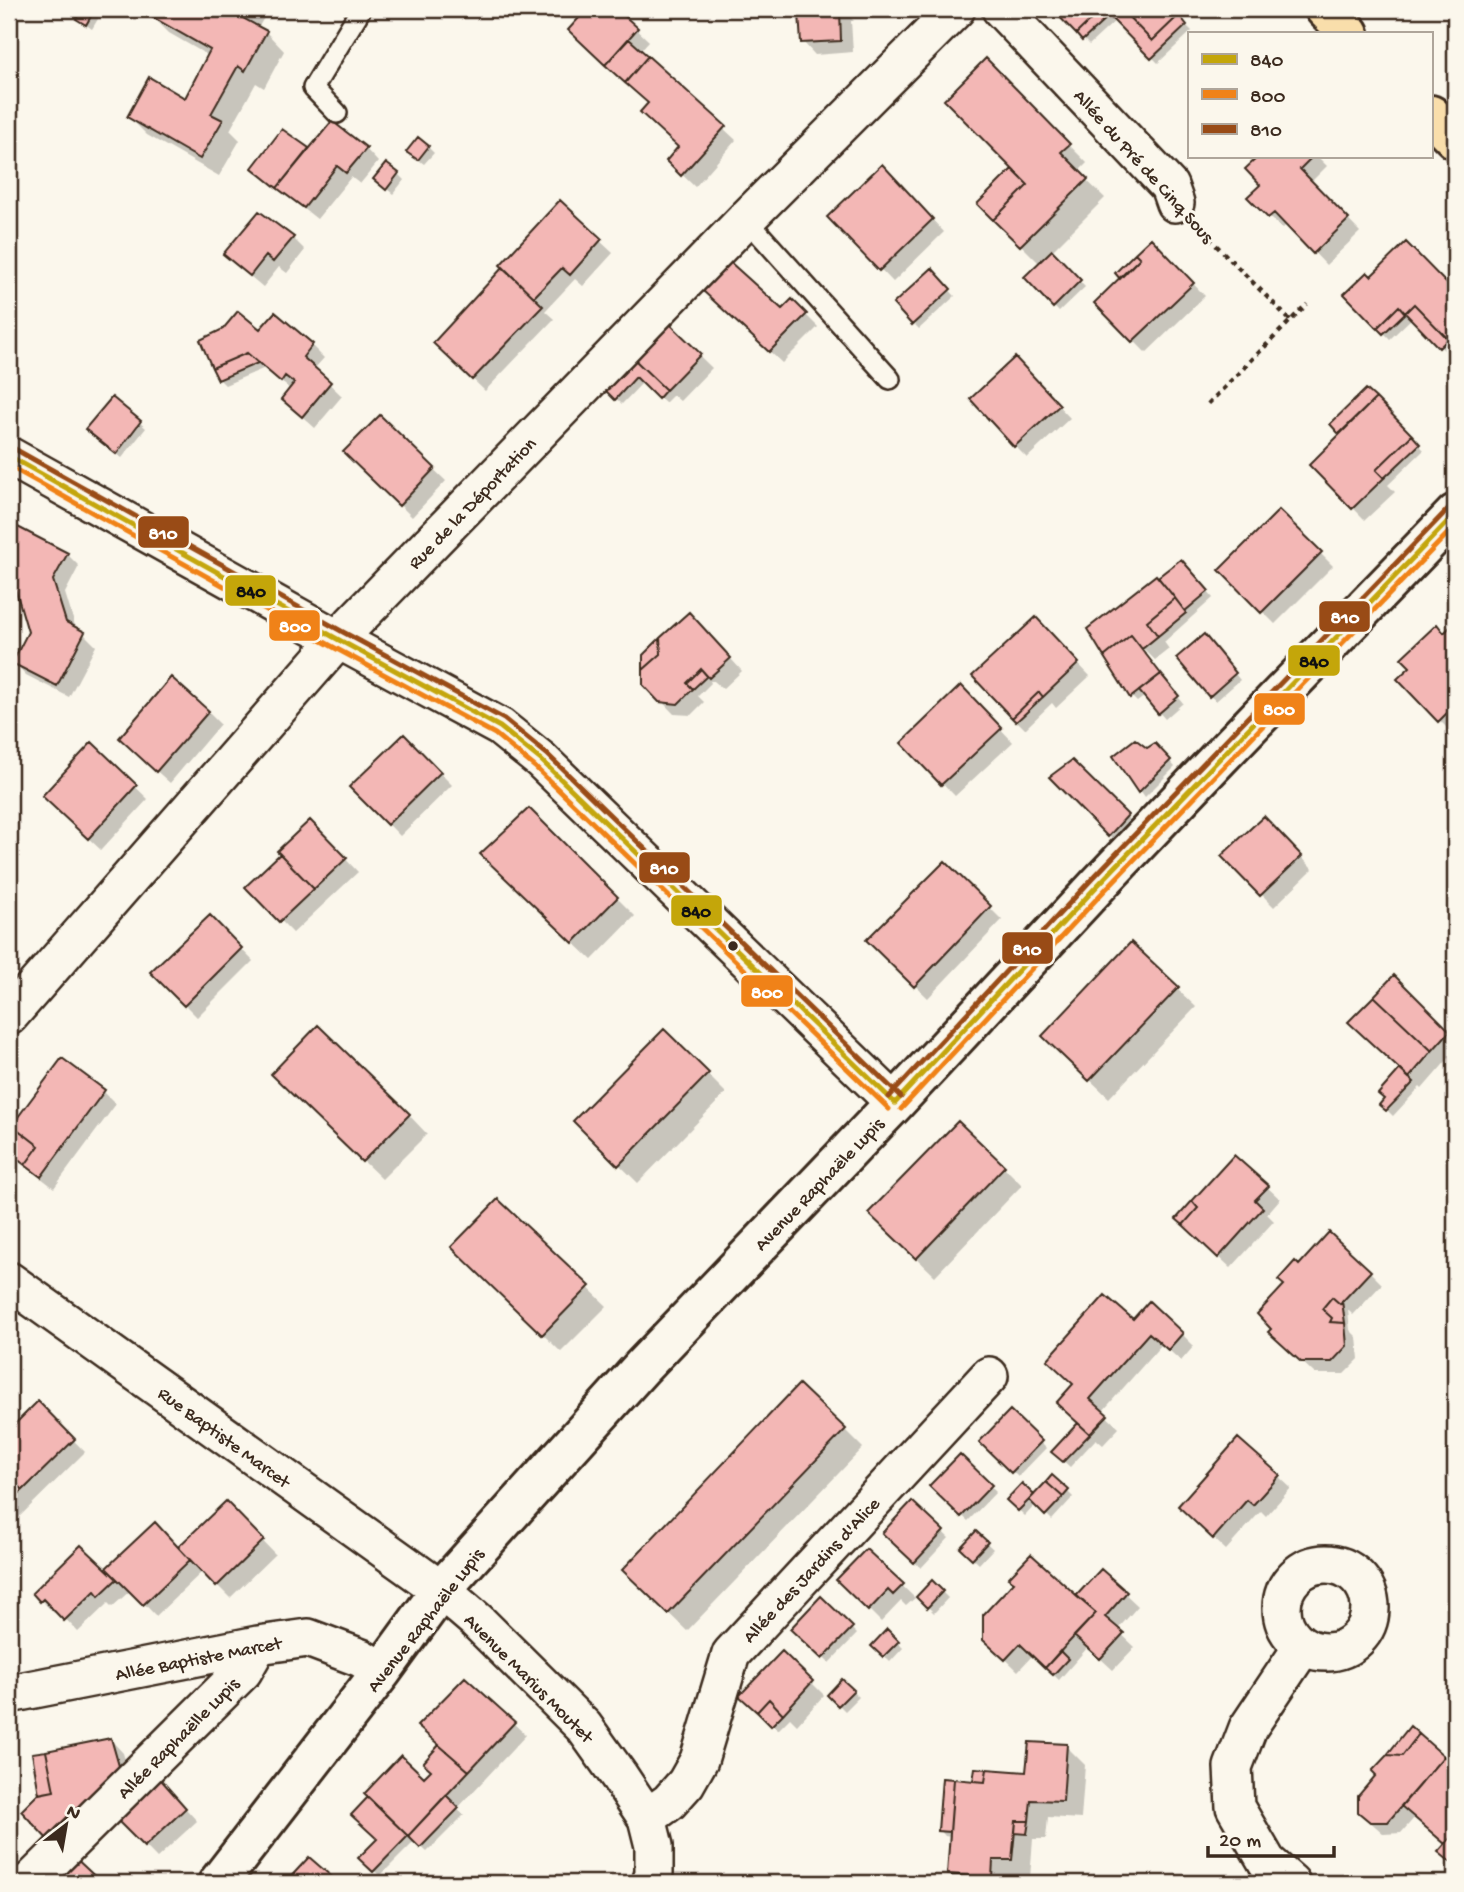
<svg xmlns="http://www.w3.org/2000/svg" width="1464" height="1892" font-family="'Gochi Hand',sans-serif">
<rect width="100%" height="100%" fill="#fbf7ec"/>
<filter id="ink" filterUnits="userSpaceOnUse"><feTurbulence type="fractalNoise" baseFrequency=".0143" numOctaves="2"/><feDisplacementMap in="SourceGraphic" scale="14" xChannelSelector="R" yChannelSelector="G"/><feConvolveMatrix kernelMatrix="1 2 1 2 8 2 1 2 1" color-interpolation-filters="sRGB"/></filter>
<g filter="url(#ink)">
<path fill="#0003" d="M84,9H104L92,29L78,19Z
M154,9H269L258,28L266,32L284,51L264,88L256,83L230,130L240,140L219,176L147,135L129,117L185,100L209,56L169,33L151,15Z
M589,9H615L649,41L640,51L736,140L695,187L668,161L680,148L650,103L570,30Z
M794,9H856V18L850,12V17L854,21H851L853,52L815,55L803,42L802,19L794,12Z
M1054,9H1170L1192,31L1158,63L1116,20L1089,45Z
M986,61L1087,163L1078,172L1105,198L1051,252L1085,287L1059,312L1026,277L1040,264L980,204L1027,187H1032Z
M333,123L366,149L378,162L360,184L351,177L317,219L260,174L282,131L310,151Z
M428,147L434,153L424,164L408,152Z
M1261,156H1317L1327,166L1311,182L1360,232L1326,265L1287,224L1282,229L1250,197L1262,185L1248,169Z
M398,174L404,180L393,194L381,184Z
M894,179L944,232L893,282L830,217Z
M293,238L305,250L287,273L279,267L263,287L238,266Z
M1151,240L1205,296L1146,353L1097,303L1122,279Z
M600,241L613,253L583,286L575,279L545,311L554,319L485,391L435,343Z
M1406,244L1455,294V344L1446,352L1412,318L1390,339L1346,294L1371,278Z
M932,271L955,296L919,329L895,304Z
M792,301L818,327L782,363L717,302L782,311Z
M670,327L712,368L680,401L673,395L665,403L643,382L622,404L608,391Z
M260,331L312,346L324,358L314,369L342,396L315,428L296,411L291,390L265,368L225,385L219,379Z
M1015,360L1070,418L1027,458L1015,446Z
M1366,391L1424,450L1388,485L1395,492L1365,520L1311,465L1342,434L1332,424Z
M112,399L146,428L122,458L93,435Z
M380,418L446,481L412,517L346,452Z
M1279,512L1333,566L1275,624L1221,570Z
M11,525L67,554L79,566L65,593L76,629L84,634L96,646L69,697L26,675L14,662L30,632L18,592L9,587V529Z
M1181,561L1213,598L1164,642L1169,649L1155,660L1144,649L1142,651L1183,703L1165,719L1145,696L1137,702L1132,697L1089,630Z
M1036,620L1090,676L1056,708L1052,703L1025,729L1014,718Z
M1455,624V729L1452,733L1399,679Z
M702,627L742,671L723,689L714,681H710L711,683L698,696L704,702L691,715L674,714L645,684Z
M1209,642L1240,680L1216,701L1210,696Z
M961,687L1013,742L955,796L904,743Z
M208,712L220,724L170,783L133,750Z
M404,737L452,785L400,836L352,787Z
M92,745L148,799L101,850L57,809Z
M1147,751H1161L1175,767L1145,797L1116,756Z
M1072,763L1139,829L1121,848L1051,778Z
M529,810L635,916L592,960L501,873Z
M1264,818L1313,869L1274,907L1224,856Z
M310,822L358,872L293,933L248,887L282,854Z
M945,863L1002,920L928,998L868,940Z
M210,917L253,961L197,1017L152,972Z
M1394,978L1455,1039V1051L1422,1089L1420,1087L1393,1116L1382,1105L1402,1070Z
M1177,989L1196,1007L1109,1098L1063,1054Z
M664,1031L726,1093L638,1183L575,1121Z
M62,1061L104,1092L116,1104L54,1188L9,1153V1133Z
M291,1092L409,1115L427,1134L382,1179Z
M1004,1167L1022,1185L935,1276L889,1232Z
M1267,1187L1280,1199L1267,1214L1274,1221L1231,1268L1191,1231Z
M498,1201L607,1306L561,1352L454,1247Z
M1299,1267L1370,1272L1382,1284L1353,1315L1348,1310L1350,1330L1357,1337L1359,1359L1344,1374H1315L1283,1344L1286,1285Z
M1133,1321L1182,1334L1194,1346L1181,1361L1162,1344L1102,1412L1119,1428L1103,1445L1096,1439L1070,1467L1059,1457L1079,1423L1058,1403Z
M38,1404L85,1452L9,1527V1432Z
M1010,1413L1046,1448L1018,1477L982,1442Z
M845,1430L863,1448L687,1631L624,1570Z
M960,1457L996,1492L968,1521L931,1486Z
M1278,1476L1291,1488L1266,1516L1261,1511L1226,1550L1193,1519Z
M1053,1477L1073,1497L1052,1520L1036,1504L1025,1516L1008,1500L1034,1497Z
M226,1503L275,1554L230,1598L203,1571L156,1616L131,1590L112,1607L108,1603L78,1632L57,1610L54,1613L34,1593L106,1571L155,1525L178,1549Z
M912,1503L949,1538L921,1568L884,1533Z
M976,1533L993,1549L979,1564L962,1548Z
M866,1551L915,1598L906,1606L901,1601L881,1622L839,1580Z
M1101,1571L1138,1606L1117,1630L1135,1647L1113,1670L1088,1647L1059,1680L1033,1655L1018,1671L985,1639L1076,1598Z
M932,1582L948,1598L934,1613L918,1597Z
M821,1599L857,1634L829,1663L793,1629Z
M887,1632L903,1648L890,1662L874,1646Z
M782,1653L824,1695L797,1725L790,1718L778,1730L742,1695Z
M842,1681L859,1697L845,1711L829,1695Z
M513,1723L526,1735L457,1809L464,1815L427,1852L415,1841L380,1876L361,1858L379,1839L432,1771Z
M1410,1729L1455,1768V1865L1446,1857L1447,1845L1415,1817L1401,1833L1384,1834L1359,1812L1378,1775Z
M111,1740L123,1753L132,1785L63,1852Z
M1066,1746L1085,1765L1081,1819L1048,1817L1046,1839H1033L1030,1878L1011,1877V1883H958L948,1873L951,1837L945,1836L940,1830L944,1780L978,1783L1027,1774Z
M167,1788L197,1821L157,1858L115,1815Z"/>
<path fill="#f3b7b5" stroke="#3b2a1e" stroke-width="2" d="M82,9H95L86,25L76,19Z
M152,9H241L237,15L267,31L245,71L238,66L211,114L223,120L200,159L127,117L149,77L185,98L210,50L149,15Z
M587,9H617L638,28L605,65L568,30Z
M792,9H844H840L841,41L801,43L799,13H793Z
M1052,9H1102L1076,34Z
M1102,9L1109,16L1082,41L1076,34Z
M1103,9H1116L1109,16Z
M1116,9H1121L1152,41L1179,15L1187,25L1151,59L1109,16Z
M1121,9H1172L1179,15L1152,41Z
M629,39L648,56L625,83L605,65Z
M648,56L726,126L681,176L666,161L678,147L640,112L648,103L625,83Z
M986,58L1070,144L1061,152L1088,179L1020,246L993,220L1028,185L944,100Z
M332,121L367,148L346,173L337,166L304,208L277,188Z
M282,129L309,148L277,188L252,168Z
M418,137L429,146L418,160L406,152Z
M1259,156H1313L1300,169L1349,219L1313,254L1274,213L1268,218L1247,197L1260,185L1245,169Z
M386,163L399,173L386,190L373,179Z
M882,164L933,219L879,271L827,217Z
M1012,169L1028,185L993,220L977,204Z
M560,200L602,239L570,275L562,268L534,297L500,265Z
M259,211L294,237L273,262L266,256L250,276L223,254Z
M1151,238L1194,283L1132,342L1094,303L1140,258L1135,253Z
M1406,242L1455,292V331L1448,339L1414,304L1405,313L1399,306L1377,328L1344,294L1367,272L1371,276Z
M1052,250L1081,280L1053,308L1024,277Z
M1135,253L1140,258L1120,279L1115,273Z
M730,262L782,309L792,299L807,314L769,352L702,290Z
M503,267L543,306L472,380L433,343Z
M932,268L951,289L912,325L893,304Z
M1414,304L1448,339L1439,348L1405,313Z
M1399,306L1405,313L1383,334L1377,328Z
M238,311L260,329L275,312L313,344L303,357L331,382L302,417L281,399L294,383L285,376L281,382L247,353L212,368L200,340L223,329Z
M670,324L701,354L666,390L635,360Z
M247,353L258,363L218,380L212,368Z
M1015,357L1060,405L1014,447L970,399Z
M635,360L666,390L658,399L636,377L615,400L606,391Z
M1366,389L1376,398L1339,434L1330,424Z
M112,397L141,421L116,454L85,429Z
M1376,398L1412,435L1376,470L1384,478L1352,509L1309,465Z
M380,415L435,468L399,506L343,452Z
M1412,435L1420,444L1384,478L1376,470Z
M1279,510L1322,552L1261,613L1219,570Z
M10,523L68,553L53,580L66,622L85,632L57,686L12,663L28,632L9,567Z
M1181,559L1209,591L1185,611L1158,577Z
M9,567L15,589L9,586Z
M1156,575L1175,598L1147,621L1158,636L1142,649L1131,635L1104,657L1087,629Z
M1175,598L1186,613L1158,636L1147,621Z
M689,612L731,658L709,678L701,669L687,683L693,689L678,704L659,702L643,685V670L661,654L660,638Z
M1036,617L1079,663L1043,697L1039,692L1012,718L972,676Z
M1455,622V705L1438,722L1397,679L1410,667L1401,658L1437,624L1444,633Z
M1204,634L1236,673L1209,697L1176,658Z
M1131,635L1161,674L1130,698L1104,657Z
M660,638L661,654L643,670V655Z
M701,669L707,676L693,689L687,683Z
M1161,674L1179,696L1158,714L1139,691Z
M171,677L209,711L156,772L119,738Z
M961,685L1002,728L941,785L901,743Z
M1039,692L1043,697L1016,722L1012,718Z
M404,734L441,772L387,825L349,787Z
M1135,739L1147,748L1155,743L1171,760L1138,793L1113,756Z
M92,742L137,785L88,839L42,796Z
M1072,760L1128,815L1108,837L1049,777Z
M529,808L618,897L573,943L480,854Z
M1264,816L1302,856L1260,896L1221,856Z
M310,820L347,858L314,889L277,851Z
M280,854L314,889L279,922L245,887Z
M945,861L991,906L914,987L866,940Z
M210,915L242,948L184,1006L150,972Z
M1131,942L1179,987L1089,1081L1042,1036Z
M1394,975L1450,1031L1432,1051L1374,996Z
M1374,996L1432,1051L1409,1078L1348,1022Z
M318,1025L410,1114L362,1162L271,1074Z
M664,1029L709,1073L618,1166L573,1121Z
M62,1058L105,1090L41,1177L25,1165L39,1146L12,1125Z
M1400,1069L1414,1082L1386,1111L1379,1105L1384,1099L1378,1094Z
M958,1121L1005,1166L916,1259L868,1213Z
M12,1125L39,1146L25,1165L9,1153V1130Z
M1234,1155L1269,1186L1255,1200L1263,1208L1218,1258L1183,1225L1198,1208L1192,1201Z
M498,1199L590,1286L542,1335L451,1247Z
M1192,1201L1198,1208L1183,1225L1176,1219Z
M1329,1232L1371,1271L1340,1304L1332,1297L1322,1309L1332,1318L1330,1322L1345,1323L1347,1346L1332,1362H1301L1268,1332L1271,1329L1257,1314L1284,1285L1278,1280L1295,1261L1299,1265Z
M1105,1295L1133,1319L1149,1301L1183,1333L1168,1350L1149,1333L1090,1399L1108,1415L1090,1434L1056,1403L1073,1384L1047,1360Z
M1332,1297L1340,1304L1342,1301L1345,1323L1330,1322L1332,1318L1322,1309Z
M799,1384L846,1429L668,1614L622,1570Z
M38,1401L75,1439L23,1490L9,1476V1430Z
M1010,1410L1042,1441L1011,1473L979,1442Z
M1078,1423L1090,1434L1063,1462L1051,1452Z
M1238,1438L1280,1475L1253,1505L1247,1500L1213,1539L1178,1506Z
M960,1454L992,1485L961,1517L929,1486Z
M1052,1475L1069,1490L1063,1497L1046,1482Z
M9,1476L23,1490L9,1503Z
M1046,1482L1063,1497L1045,1516L1029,1500Z
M1022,1483L1034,1495L1018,1511L1006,1500Z
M226,1501L264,1540L216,1587L178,1547Z
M912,1501L944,1531L914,1563L882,1533Z
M155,1522L190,1560L143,1605L106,1568Z
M976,1531L988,1542L972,1559L960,1548Z
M81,1545L117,1579L99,1596L95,1591L64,1621L43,1599L40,1602L32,1593Z
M866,1549L904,1584L893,1595L888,1590L868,1611L836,1580Z
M1031,1554L1096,1613L1045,1668L1020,1644L1005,1660L983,1640V1615L1014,1582L1008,1578Z
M1101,1569L1127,1592L1105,1617L1124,1633L1100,1659L1074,1636L1096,1613L1076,1596Z
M932,1580L943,1591L927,1608L916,1597Z
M821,1596L853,1627L822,1659L790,1629Z
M887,1629L899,1641L883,1657L871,1646Z
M782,1651L813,1681L783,1714L769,1699L757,1712L739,1696Z
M1060,1651L1068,1659L1053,1675L1045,1668Z
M465,1677L515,1722L469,1771L417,1726Z
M842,1679L854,1690L838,1706L827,1695Z
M769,1699L783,1714L771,1726L757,1712Z
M1410,1726L1419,1734L1402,1756L1387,1755Z
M1419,1734L1444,1756L1388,1822H1370L1358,1812V1796L1376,1775L1372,1771L1387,1755L1402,1756Z
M111,1738L121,1773L49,1841L21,1811L38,1794L54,1791L46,1751Z
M1029,1742L1067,1744L1063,1801L1031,1800L1029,1821H1016L1012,1860H993L992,1878L947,1874L954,1779L985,1782L987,1769L1026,1772Z
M439,1745L469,1771L408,1836L364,1794L401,1755L424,1777L431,1770L423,1763Z
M46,1751L54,1791L39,1794L32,1753Z
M1444,1756L1455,1766V1835L1454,1834L1445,1844L1401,1806Z
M975,1768L987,1769L985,1782L973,1781Z
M155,1773L186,1808L144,1847L112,1815Z
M942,1778L954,1779L950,1832L938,1831Z
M446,1795L459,1808L420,1848L408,1836Z
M368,1797L408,1836L373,1872L358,1858L377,1839L351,1815Z
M1016,1821H1029L1027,1834L1015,1833Z
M1454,1834L1455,1862L1453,1864L1438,1852Z
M71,1854L102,1883H41Z
M309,1857L339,1883H285Z"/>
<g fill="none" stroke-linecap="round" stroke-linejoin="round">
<defs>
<path id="lane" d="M337,113L313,88L361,9
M746,219L890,379"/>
<path id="street" d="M1001,9L1169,186L1175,203
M9,456L339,640L500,727L541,760L895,1103
M9,1016L352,624L746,219L956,9
M9,1281L441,1590L476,1620L584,1727L619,1776L647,1818L654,1846V1873L651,1883
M1282 1608a44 44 0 1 1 88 0a44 44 0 1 1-88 0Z
M9,1694L258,1645L308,1638L361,1658L382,1671
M647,1818L669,1802L686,1783L699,1760L731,1654L989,1376
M29,1883L243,1671L258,1645
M1291,1883L1267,1862L1235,1807L1233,1767L1248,1728L1303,1646"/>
<path id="secondary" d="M218,1883L382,1671L441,1590L642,1367L895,1103L1097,886L1219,758L1455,514"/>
<path id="primary" d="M1325,9L1349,33
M1431,115L1455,139"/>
</defs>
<use href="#lane" stroke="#3b2a1e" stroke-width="24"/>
<use href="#street" stroke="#3b2a1e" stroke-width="42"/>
<use href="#secondary" stroke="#3b2a1e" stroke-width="44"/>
<use href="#primary" stroke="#3b2a1e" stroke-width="44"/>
<path stroke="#3b2a1e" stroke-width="4.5" stroke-dasharray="5 5" stroke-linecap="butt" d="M1202,231L1290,320
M1208,404L1307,304"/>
<use href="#lane" stroke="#fbf7ec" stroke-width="19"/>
<use href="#street" stroke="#fbf7ec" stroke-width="37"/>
<use href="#secondary" stroke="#fbf7ec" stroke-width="38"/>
<use href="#primary" stroke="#f9deab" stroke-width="38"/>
<defs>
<path id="bus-1" d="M9,456L339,640L500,727L541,760L895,1103
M895,1103L1097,886L1455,514"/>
<path id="bus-2" d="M9,466L335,648L495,734L535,767L889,1109
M901,1109L1103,892L1455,526"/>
<path id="bus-3" d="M13,448L343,632L504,719L547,754L901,1097
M889,1097L1091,880L1449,508"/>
</defs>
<use href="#bus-1" stroke="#fbf7ec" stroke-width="10"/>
<use href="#bus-2" stroke="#fbf7ec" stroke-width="10"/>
<use href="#bus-3" stroke="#fbf7ec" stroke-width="10"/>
<use href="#bus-1" stroke="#c4a60a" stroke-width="5"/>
<use href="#bus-2" stroke="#f08218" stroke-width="5"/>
<use href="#bus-3" stroke="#994b16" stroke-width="5"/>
</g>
</g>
<circle fill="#3b2a1e" stroke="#fbf7ec" stroke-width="2.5" cx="733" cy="946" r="6"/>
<g text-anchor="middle" stroke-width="6" stroke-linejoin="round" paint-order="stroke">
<g font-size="19" fill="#3b2a1e" stroke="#fbf7ec">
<text transform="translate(1145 165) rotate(48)" y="7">Allée du Pré de Cinq Sous</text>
<text transform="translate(471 502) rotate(-46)" y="7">Rue de la Déportation</text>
<text transform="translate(818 1183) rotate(-46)" y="7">Avenue Raphaële Lupis</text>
<text transform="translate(225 1436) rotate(36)" y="7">Rue Baptiste Marcet</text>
<text transform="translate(810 1569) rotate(-47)" y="7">Allée des Jardins d'Alice</text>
<text transform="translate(424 1619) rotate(-52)" y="7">Avenue Raphaële Lupis</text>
<text transform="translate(198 1657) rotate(-11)" y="7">Allée Baptiste Marcet</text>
<text transform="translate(530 1677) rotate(45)" y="7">Avenue Marius Moutet</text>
<text transform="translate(177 1737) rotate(-45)" y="7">Allée Raphaëlle Lupis</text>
</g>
</g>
<g stroke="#fbf7ec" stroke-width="2.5">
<rect x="137" y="515" width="53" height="34" rx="7" fill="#994b16"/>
<rect x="224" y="574" width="53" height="33" rx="7" fill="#c4a60a"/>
<rect x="1318" y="600" width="53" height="33" rx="7" fill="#994b16"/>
<rect x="268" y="609" width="53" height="33" rx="7" fill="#f08218"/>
<rect x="1287" y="644" width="54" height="33" rx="7" fill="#c4a60a"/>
<rect x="1253" y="692" width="53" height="34" rx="7" fill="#f08218"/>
<rect x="638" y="851" width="53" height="33" rx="7" fill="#994b16"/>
<rect x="670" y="894" width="53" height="33" rx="7" fill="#c4a60a"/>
<rect x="1001" y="931" width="53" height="34" rx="7" fill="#994b16"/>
<rect x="740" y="974" width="54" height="34" rx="7" fill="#f08218"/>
</g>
<g font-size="19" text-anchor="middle" font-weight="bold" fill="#fff">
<text x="163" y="539">810</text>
<text x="1345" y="623">810</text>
<text x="295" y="632">800</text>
<text x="1279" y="715">800</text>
<text x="664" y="874">810</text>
<text x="1027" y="955">810</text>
<text x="767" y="998">800</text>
</g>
<g font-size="19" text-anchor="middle" font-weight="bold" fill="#111">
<text x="251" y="597">840</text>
<text x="1314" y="667">840</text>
<text x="696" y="917">840</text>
</g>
<rect width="1464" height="1892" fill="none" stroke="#fbf7ec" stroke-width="35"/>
<rect x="18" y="18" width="1429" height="1857" fill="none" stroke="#3b2a1e" stroke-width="2.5" filter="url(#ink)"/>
<rect x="1188" y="32" width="245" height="126" fill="#fbf7ec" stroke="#aea59a" stroke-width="2"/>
<rect x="1202" y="54" width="35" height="10" fill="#c4a60a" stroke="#aea59a" stroke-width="2"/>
<text x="1250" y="66" font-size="21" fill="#3b2a1e">840</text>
<rect x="1202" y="89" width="35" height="10" fill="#f08218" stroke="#aea59a" stroke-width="2"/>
<text x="1250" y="102" font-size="21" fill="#3b2a1e">800</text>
<rect x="1202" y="124" width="35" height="10" fill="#994b16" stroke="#aea59a" stroke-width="2"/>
<text x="1250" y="136" font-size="21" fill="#3b2a1e">810</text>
<g transform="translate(66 1825) rotate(31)" stroke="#fbf7ec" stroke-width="5" paint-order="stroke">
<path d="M0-5L12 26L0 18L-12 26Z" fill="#3b2a1e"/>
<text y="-10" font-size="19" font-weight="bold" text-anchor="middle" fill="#3b2a1e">N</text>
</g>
<path d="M1208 1846v10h126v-10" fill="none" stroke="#3b2a1e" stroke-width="3.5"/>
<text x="1219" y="1846" font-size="21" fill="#3b2a1e" stroke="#fbf7ec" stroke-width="5" paint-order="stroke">20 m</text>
</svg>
